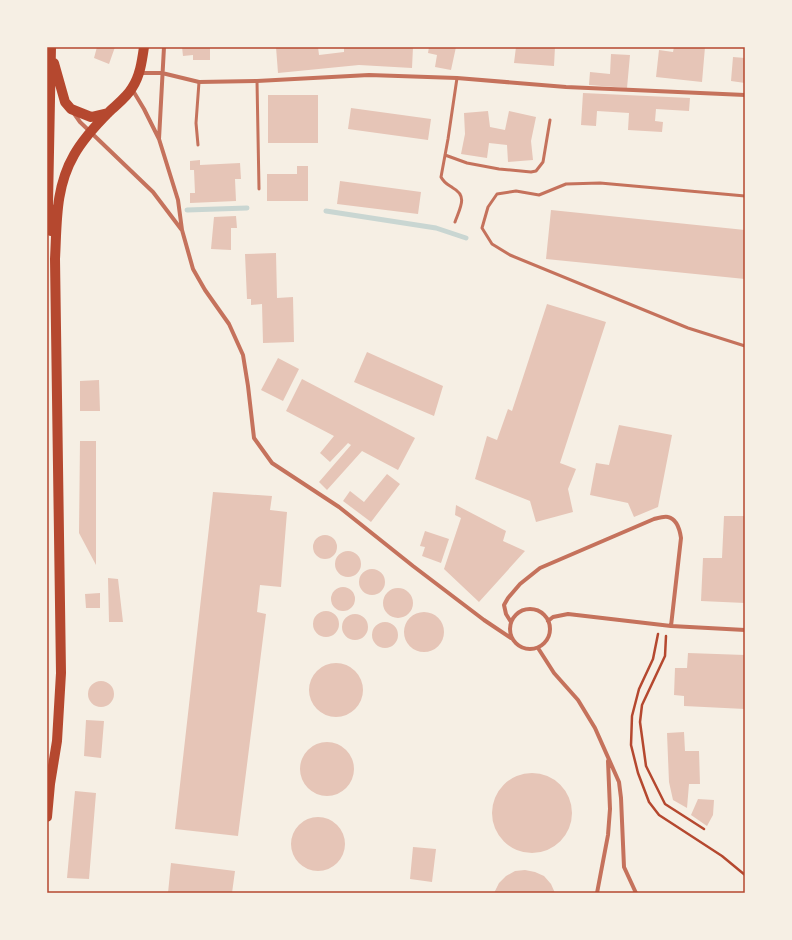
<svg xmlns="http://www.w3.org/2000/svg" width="792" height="940" font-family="Montserrat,sans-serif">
<rect width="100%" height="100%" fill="#f6efe4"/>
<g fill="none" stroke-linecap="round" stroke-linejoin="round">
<path stroke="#c9d6d2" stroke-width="5" d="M187,210L247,208
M326,211L436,228L466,238"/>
</g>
<path fill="#e6c5b7" d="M97,47H115L109,64L94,58Z
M182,47H210V60H193V55L183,56Z
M276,47H318L319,55L344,52V47H413L412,68L359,65L278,73Z
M429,47H456L451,70L435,67L437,55L428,53Z
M516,47H555L554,66L514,63Z
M674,47H705L702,82L656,77L659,50L673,52Z
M611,54L630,55L627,88L589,85L590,72L610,74Z
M733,57L745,58V83L731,81Z
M583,93L690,98L689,111L656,109L655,121L663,122L662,132L628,130L629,113L597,111L596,126L581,125Z
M268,95H318V143H268Z
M351,108L431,119L428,140L348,129Z
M488,111L490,127L505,130L509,111L536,117L531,141L533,160L508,162L507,145L489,143L487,158L461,154L465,134L464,113Z
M200,160V165L240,163L241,179H235L236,201L190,203V193H195L194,170H190V161Z
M297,166H308V201H267V174H297Z
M340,181L421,192L418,214L337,204Z
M551,210L745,230V279L546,259Z
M236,216L237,228H231V250L211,249L214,217Z
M276,253L277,298L293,297L294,342L263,343L262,304L251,305V299H247L245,254Z
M547,304L606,322L560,463L576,469L568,489L573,512L536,522L530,501L475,479L487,436L497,440L508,409L512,411Z
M367,352L443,386L434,416L354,382Z
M278,358L299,369L283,401L261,390Z
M302,379L415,438L398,470L362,451L327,490L319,482L351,445L348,443L330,462L320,453L334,436L286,411Z
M99,380L100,411H80V381Z
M619,425L672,435L658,507L634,517L628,503L590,495L596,463L609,465Z
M80,441H96V565L79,533Z
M387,474L400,484L371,522L343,501L350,491L364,502Z
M213,492L272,496L270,510L287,512L281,587L260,585L257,612L266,614L238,836L175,829Z
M456,505L506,531L503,541L525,551L479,602L444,569L461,518L455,515Z
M724,516H745V603L701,601L703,558H722Z
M425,531L449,539L441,563L422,556L425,547L420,546Z
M313 547a12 12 0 1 1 24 0a12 12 0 1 1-24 0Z
M335 564a13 13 0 1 1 26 0a13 13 0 1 1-26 0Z
M359 582a13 13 0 1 1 26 0a13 13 0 1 1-26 0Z
M108,578L118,579L123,622H109Z
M331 599a12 12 0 1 1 24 0a12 12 0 1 1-24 0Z
M383 603a15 15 0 1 1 30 0a15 15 0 1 1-30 0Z
M100,593V608H86L85,594Z
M313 624a13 13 0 1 1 26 0a13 13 0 1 1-26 0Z
M404 632a20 20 0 1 1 40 0a20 20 0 1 1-40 0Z
M342 627a13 13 0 1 1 26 0a13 13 0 1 1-26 0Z
M372 635a13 13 0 1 1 26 0a13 13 0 1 1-26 0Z
M688,653L745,655V709L684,706V696L674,695L675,668H687Z
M309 690a27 27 0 1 1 54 0a27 27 0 1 1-54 0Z
M88 694a13 13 0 1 1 26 0a13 13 0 1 1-26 0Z
M86,720L104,721L101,758L84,756Z
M684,732L685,751H699L700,784H689L687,808L673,800L669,782L667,733Z
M300 769a27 27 0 1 1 54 0a27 27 0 1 1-54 0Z
M492 813a40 40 0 1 1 80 0a40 40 0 1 1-80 0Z
M75,791L96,793L89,879L67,878Z
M698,799L714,800L713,815L707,826L691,815Z
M291 844a27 27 0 1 1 54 0a27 27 0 1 1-54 0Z
M413,847L436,849L432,882L410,879Z
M171,863L235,871L232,893H168Z
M525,870L535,872L544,876L551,884L555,893H494L499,883L506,876L515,871Z"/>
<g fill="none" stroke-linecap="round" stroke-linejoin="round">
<path stroke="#b5482f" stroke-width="2.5" d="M658,634L653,659L639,689L632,716L631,745L638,773L649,802L659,815L722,856L745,875
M666,636L665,656L642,705L640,722L646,766L665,804L704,829"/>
<path stroke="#c5725c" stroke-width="3" d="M257,81L259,189
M198,145L196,123L199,82
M445,155L467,163L499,169L531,172L536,171L543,162L550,120
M745,196L600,183L566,184L539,195L516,191L497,194L488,207L482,228L492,244L510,255L688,328L745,346
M455,222C460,208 468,196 453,188C447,184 444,183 441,177L448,139L457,78"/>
<path stroke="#c5725c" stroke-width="4" d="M164,47L159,139L178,200L182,230L193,269L205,290L229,324L243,355L248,386L254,438L272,463L339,507L413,566L484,620L511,638
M140,73H162L199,82L257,81L369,75L457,78L566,87L745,95
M132,89L144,109L159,139
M73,112L80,122L153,192L181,229
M510 629a20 20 0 1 1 40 0a20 20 0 1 1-40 0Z
M548,621L553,617L568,614L671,626L745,630
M511,622L506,614L504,605L508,598L520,584L540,568L654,519C658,518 664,516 668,517C677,519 680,531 681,538L671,626
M538,648L554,673L578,700L595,728L619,782L621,798L624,867L636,893
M597,893L608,835L610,809L608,761"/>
<path stroke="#b5482f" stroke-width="10" d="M54,63L65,102L71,109L91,117L108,113
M51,231L48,204L51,47
M47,817L50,784L57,741L61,673L55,259C57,223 55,188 74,155C83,139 96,125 109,112C116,105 127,97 132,88C140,76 142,61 144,47"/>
</g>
<rect width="792" height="940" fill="none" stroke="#f6efe4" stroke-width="96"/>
<rect x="48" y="48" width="696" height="844" fill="none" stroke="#b5482f" stroke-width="1.5"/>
</svg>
